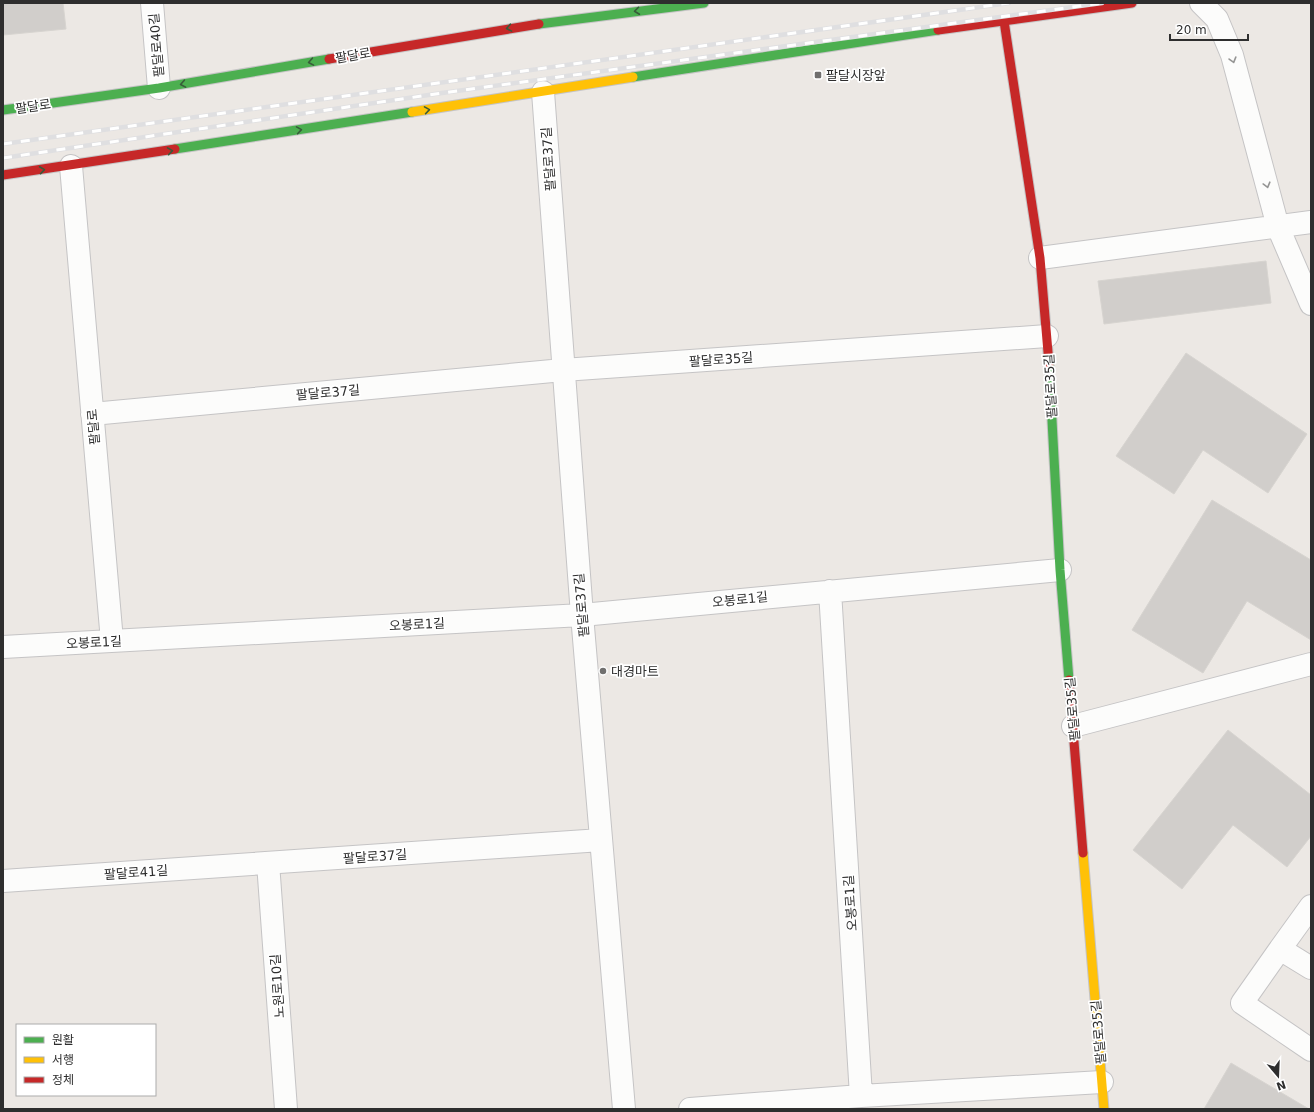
<svg xmlns="http://www.w3.org/2000/svg" width="1314" height="1112" font-family="'DejaVu Sans','Noto Sans KR',sans-serif">
<rect width="100%" height="100%" fill="#ece8e4"/>
<path fill="#d1cecb" stroke="#d7d4d0" d="M3,3H63L66,29L3,35Z
M1266,261L1271,303L1104,324L1098,281Z
M1186,353L1307,434L1268,493L1203,450L1174,494L1116,456Z
M1212,500L1311,560V640L1247,601L1203,673L1132,630Z
M1228,730L1311,795V836L1287,867L1233,825L1182,889L1133,850Z
M1231,1063L1309,1109H1204Z"/>
<g fill="none" stroke-linecap="round" stroke-linejoin="round">
<defs>
<path id="street" d="M152,3L159,88
M1201,3L1217,19L1232,55L1278,227L1311,304
M543,92L582,615L624,1109
M71,166L112,641
M1040,258L1311,222
M92,414L563,370L1047,336
M830,591L861,1096
M3,647L582,615L1060,570
M1073,726L1311,664
M268,863L286,1109
M3,881L601,840
M1280,949L1311,906
M1311,968L1280,949L1242,1003L1311,1050
M690,1109L861,1096L1102,1082"/>
<path id="fast" d="M539,24L704,3
M633,77L938,30
M3,110L159,88L329,59
M175,149L412,112
M1049,364L1060,570L1069,680"/>
<path id="slow" d="M412,112L633,77
M1083,853L1104,1109"/>
<path id="jam" d="M1004,21L1040,258L1049,364
M938,30L1132,3
M329,59L539,24
M3,175L175,149
M1069,680L1083,853"/>
</defs>
<use href="#street" stroke="#c5c4c5" stroke-width="24"/>
<use href="#fast" stroke="#c5c4c5" stroke-width="11"/>
<use href="#slow" stroke="#c5c4c5" stroke-width="11"/>
<use href="#jam" stroke="#c5c4c5" stroke-width="11"/>
<use href="#street" stroke="#fcfcfb" stroke-width="22"/>
<use href="#fast" stroke="#4caf50" stroke-width="9"/>
<use href="#slow" stroke="#ffc107" stroke-width="9"/>
<use href="#jam" stroke="#c62828" stroke-width="9"/>
<defs>
<path id="rail" d="M3,144L1009,3
M3,158L442,93L1102,3"/>
</defs>
<use href="#rail" stroke="#dfdfe1" stroke-width="4.5"/>
<use href="#rail" stroke="#fff" stroke-width="3" stroke-dasharray="9" stroke-linecap="butt"/>
</g>
<defs><path id="oneway-chevron" d="M-2-3.5L2.5 0L-2 3.5" fill="none" stroke-width="1.6" stroke-linecap="round" stroke-linejoin="round"/></defs>
<g stroke="#385b3a">
<use href="#oneway-chevron" transform="translate(637 11) rotate(173)"/>
<use href="#oneway-chevron" transform="translate(509 28) rotate(170)"/>
<use href="#oneway-chevron" transform="translate(311 62) rotate(170)"/>
<use href="#oneway-chevron" transform="translate(183 84) rotate(170)"/>
<use href="#oneway-chevron" transform="translate(427 110) rotate(-9)"/>
<use href="#oneway-chevron" transform="translate(299 130) rotate(-9)"/>
<use href="#oneway-chevron" transform="translate(170 151) rotate(-9)"/>
<use href="#oneway-chevron" transform="translate(42 170) rotate(-8)"/>
</g>
<g stroke="#959594">
<use href="#oneway-chevron" transform="translate(1233 60) rotate(74)"/>
<use href="#oneway-chevron" transform="translate(1267 185) rotate(75)"/>
</g>
<g fill="#706f6e" stroke="#fff" stroke-width="1.5">
<rect x="814" y="71" width="8" height="8" rx="2"/>
<circle cx="603" cy="671" r="4"/>
</g>
<g text-anchor="middle" stroke-width="3.5" stroke-linejoin="round" paint-order="stroke">
<g font-size="13" fill="#2e2e2e" stroke="#fff">
<text transform="translate(156 45) rotate(-95)" y="5">팔달로40길</text>
<text transform="translate(353 55) rotate(-10)" y="5">팔달로</text>
<text transform="translate(33 106) rotate(-8)" y="5">팔달로</text>
<text transform="translate(548 159) rotate(-94)" y="5">팔달로37길</text>
<text transform="translate(721 359) rotate(-4)" y="5">팔달로35길</text>
<text transform="translate(1050 386) rotate(-93)" y="5">팔달로35길</text>
<text transform="translate(328 392) rotate(-5)" y="5">팔달로37길</text>
<text transform="translate(93 427) rotate(-95)" y="5">팔달로</text>
<text transform="translate(740 599) rotate(-6)" y="5">오봉로1길</text>
<text transform="translate(581 605) rotate(-95)" y="5">팔달로37길</text>
<text transform="translate(417 624) rotate(-3)" y="5">오봉로1길</text>
<text transform="translate(94 642) rotate(-3)" y="5">오봉로1길</text>
<text transform="translate(1072 709) rotate(-95)" y="5">팔달로35길</text>
<text transform="translate(375 856) rotate(-4)" y="5">팔달로37길</text>
<text transform="translate(136 872) rotate(-4)" y="5">팔달로41길</text>
<text transform="translate(850 903) rotate(-94)" y="5">오봉로1길</text>
<text transform="translate(277 986) rotate(-94)" y="5">노원로10길</text>
<text transform="translate(1098 1032) rotate(-95)" y="5">팔달로35길</text>
</g>
<g font-size="13" fill="#2e2e2e" stroke="#fff" text-anchor="start">
<text x="826" y="80">팔달시장앞</text>
<text x="611" y="676">대경마트</text>
</g>
</g>
<rect width="1314" height="1112" fill="none" stroke="#2e2e2e" stroke-width="8"/>
<rect x="16" y="1024" width="140" height="72" fill="#ffffff" stroke="#ababab"/>
<rect x="24" y="1037" width="20" height="6" fill="#4caf50" stroke="#ababab"/>
<text x="52" y="1044" font-size="12" fill="#2e2e2e">원활</text>
<rect x="24" y="1057" width="20" height="6" fill="#ffc107" stroke="#ababab"/>
<text x="52" y="1064" font-size="12" fill="#2e2e2e">서행</text>
<rect x="24" y="1077" width="20" height="6" fill="#c62828" stroke="#ababab"/>
<text x="52" y="1084" font-size="12" fill="#2e2e2e">정체</text>
<g transform="translate(1278 1076) rotate(161)" stroke="#ffffff" stroke-width="3" paint-order="stroke">
<path d="M0-3L7 15L0 10L-7 15Z" fill="#2e2e2e"/>
<text y="-6" font-size="11" font-weight="bold" text-anchor="middle" fill="#2e2e2e">N</text>
</g>
<path d="M1170 34v6h78v-6" fill="none" stroke="#2e2e2e" stroke-width="2"/>
<text x="1176" y="34" font-size="12" fill="#2e2e2e" stroke="#ffffff" stroke-width="3" paint-order="stroke">20 m</text>
</svg>
